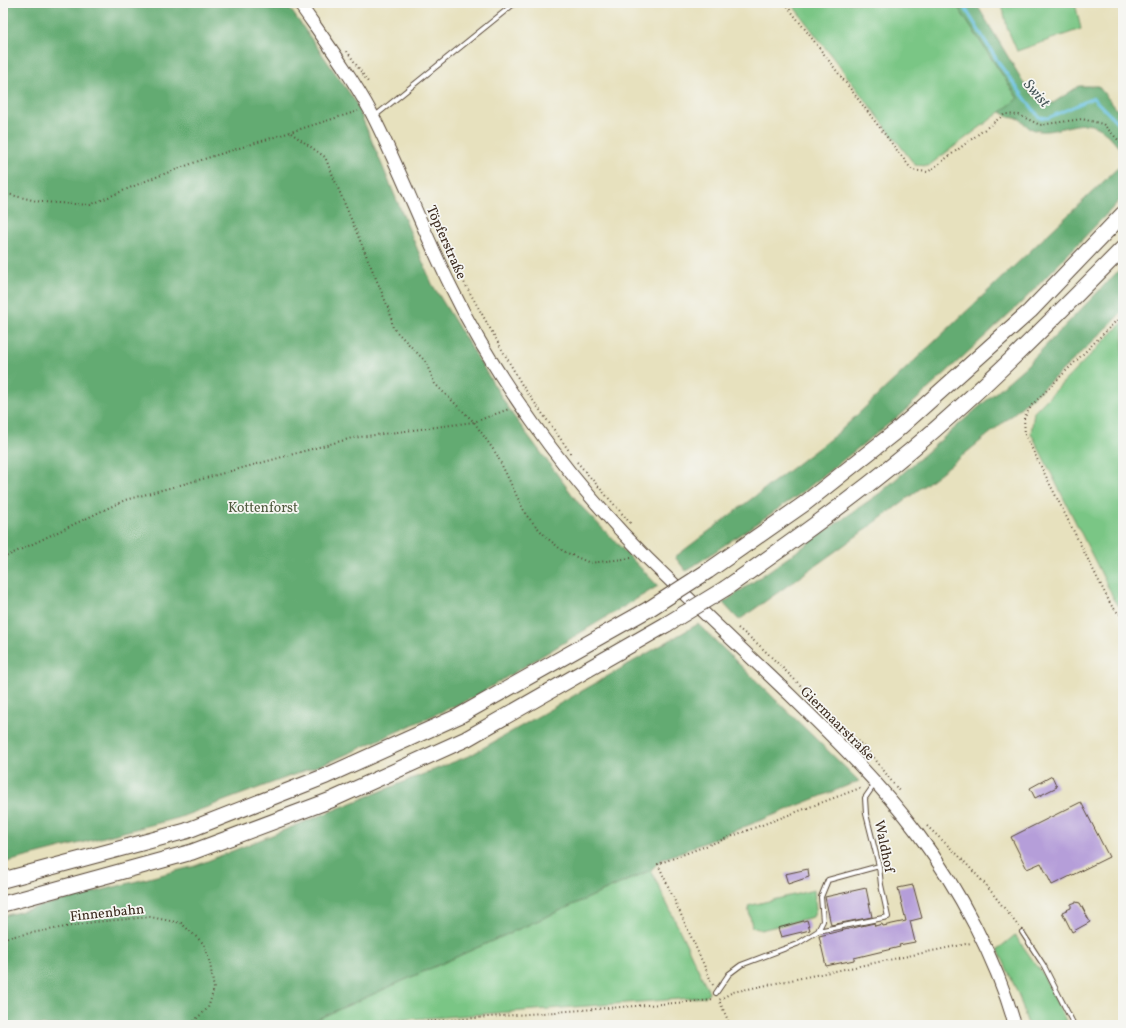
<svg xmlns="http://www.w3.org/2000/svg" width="1126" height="1028" font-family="Vollkorn,serif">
<rect width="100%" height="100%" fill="#f6f6f2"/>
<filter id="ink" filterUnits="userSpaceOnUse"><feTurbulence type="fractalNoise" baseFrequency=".025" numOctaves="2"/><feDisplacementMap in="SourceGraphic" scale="8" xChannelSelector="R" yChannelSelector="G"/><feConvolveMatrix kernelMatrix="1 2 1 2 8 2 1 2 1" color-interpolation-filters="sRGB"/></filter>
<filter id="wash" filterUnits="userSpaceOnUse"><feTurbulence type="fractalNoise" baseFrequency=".012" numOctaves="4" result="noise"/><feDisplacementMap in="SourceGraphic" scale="16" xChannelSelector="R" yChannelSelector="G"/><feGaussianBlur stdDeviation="0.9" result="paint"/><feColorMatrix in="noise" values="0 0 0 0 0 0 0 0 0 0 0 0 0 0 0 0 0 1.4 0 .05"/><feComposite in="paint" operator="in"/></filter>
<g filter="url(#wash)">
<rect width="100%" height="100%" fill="#e7e1be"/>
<path fill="#7ac685" stroke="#5a7852" d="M791,3H955L1018,99L928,166L915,165Z
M1002,3H1075L1081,29L1017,51L1007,28Z
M1123,322V607L1117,605L1031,433L1034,412Z
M651,870L709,992L705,997L444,1017L304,1025Z
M814,890L816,909L813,917L761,930L752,927L748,906Z
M1015,935L1044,976L1068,1025H1028L1019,996L998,949Z"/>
<path fill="#63ab72" stroke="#4f6a48" d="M3,3H286L355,101L432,284L512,414L580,505L658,586L472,698L336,759L178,818L3,863Z
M955,3H975L977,5L1028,90L1040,102L1053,103L1079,86H1098L1123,117V152C1116,145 1109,135 1101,129C1074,112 1043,149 1020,119L1009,117L1001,112L1018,98Z
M1123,163V197L1022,302L900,415L800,494L686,571L675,557L838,433Z
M1123,266V311C1009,430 873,525 739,620L723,603L880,493L1026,366Z
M698,624L859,781L661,860L651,870L304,1025H3V916L195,866L471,755Z"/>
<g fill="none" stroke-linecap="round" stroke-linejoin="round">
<path stroke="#66c1e4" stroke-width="3" d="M962,3L1000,65L1039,117L1048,118L1093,98L1123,128"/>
</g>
<g id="blocks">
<path fill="#b59ed9" d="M1052,776L1057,787L1035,798L1030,788Z
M1081,802L1109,857L1052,885L1041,863L1027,869L1011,837Z
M808,869L809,877L788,884L785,874Z
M913,885L922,918L910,921L915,942L899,945L900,947L854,958V960L826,966L819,936L874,923L875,926L882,924L883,926L906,921L898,888Z
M866,888L872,917L831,925L825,897Z
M1076,902L1080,903L1090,922L1072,932L1062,912L1071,908V904Z
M807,920L810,930L781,937L778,928Z"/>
</g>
</g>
<g filter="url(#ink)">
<use href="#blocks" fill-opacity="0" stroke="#554536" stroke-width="1"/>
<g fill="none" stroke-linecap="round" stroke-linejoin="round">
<defs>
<path id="lane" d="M375,116L515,3
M818,931L888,917L881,885L879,866L866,814L865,798L874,785
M1022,932L1044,966L1074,1025
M716,993L729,974L741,965L797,944L818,931L823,921L821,897L828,880L879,866"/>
<path id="secondary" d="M299,3C324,39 351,75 372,114C401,171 423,231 451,287C474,335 502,380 533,423C567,471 605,516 647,558C694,604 742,649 789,694C834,738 880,783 918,834C959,889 996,959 1015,1025"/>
<path id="highway" d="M708,571L804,504L895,432L1030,311L1123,214
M726,588C789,544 851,500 910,451C985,388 1054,318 1123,248
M3,880L186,831L326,776L459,716L649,609
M3,904L192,852L331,800L466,739L667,624"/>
</defs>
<use href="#lane" stroke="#554536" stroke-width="6"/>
<use href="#secondary" stroke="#554536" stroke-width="14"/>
<use href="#highway" stroke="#554536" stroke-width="17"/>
<path stroke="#554536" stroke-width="2" stroke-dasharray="1 3" stroke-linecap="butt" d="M785,3L912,170L928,172L1005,114L1019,115L1040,125L1082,119L1103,124L1123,145
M347,51L368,82
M291,133L325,157L390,312L393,328L425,361L435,384L474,422L497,455L526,515L547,538L563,551L590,563L632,558
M3,193L41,202L90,205L148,180L204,159L358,111
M433,218L452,261L522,385L572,455
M1123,314L1032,405L1024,418L1025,435L1111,605L1119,614H1123
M577,462L632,525
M3,558L125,500L352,438L474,422L509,409
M738,628L759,645L872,755L899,791
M927,826L958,855L986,885L1019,927
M3,938L94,922L150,917L181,923L204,944L210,963L214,989L208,1008L194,1021L183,1025
M713,985L658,864L863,787
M375,1025L449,1020
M451,1025L449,1020L714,1000
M730,1025L719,1000L733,992L971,943"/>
<use href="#lane" stroke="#fff" stroke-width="4"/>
<use href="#secondary" stroke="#fff" stroke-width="12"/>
<use href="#highway" stroke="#fff" stroke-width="15"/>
<defs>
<path id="highway-bridge" d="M649,609L708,571
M667,624L726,588"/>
</defs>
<use href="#highway-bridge" stroke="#554536" stroke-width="17" stroke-linecap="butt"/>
<use href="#highway-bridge" stroke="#fff" stroke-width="15"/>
</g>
</g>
<g text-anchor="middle" stroke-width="3.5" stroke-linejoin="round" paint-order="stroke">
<g font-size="14" fill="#3b2a1e" stroke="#f6f6f2">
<text transform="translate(447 242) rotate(66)" y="5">Töpferstraße</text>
<text transform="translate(838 723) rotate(45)" y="5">Giermaarstraße</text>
<text transform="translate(885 846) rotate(78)" y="5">Waldhof</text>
<text transform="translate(107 912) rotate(-6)" y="5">Finnenbahn</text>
</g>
<g font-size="14" fill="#4e593d" stroke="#f6f6f2">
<text x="263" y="512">Kottenforst</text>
</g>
<g font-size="15" font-style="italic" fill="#485759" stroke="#f6f6f2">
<text transform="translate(1037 93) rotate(49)" y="5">Swist</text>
</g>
</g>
<rect width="1126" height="1028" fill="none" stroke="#f6f6f2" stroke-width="16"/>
</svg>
